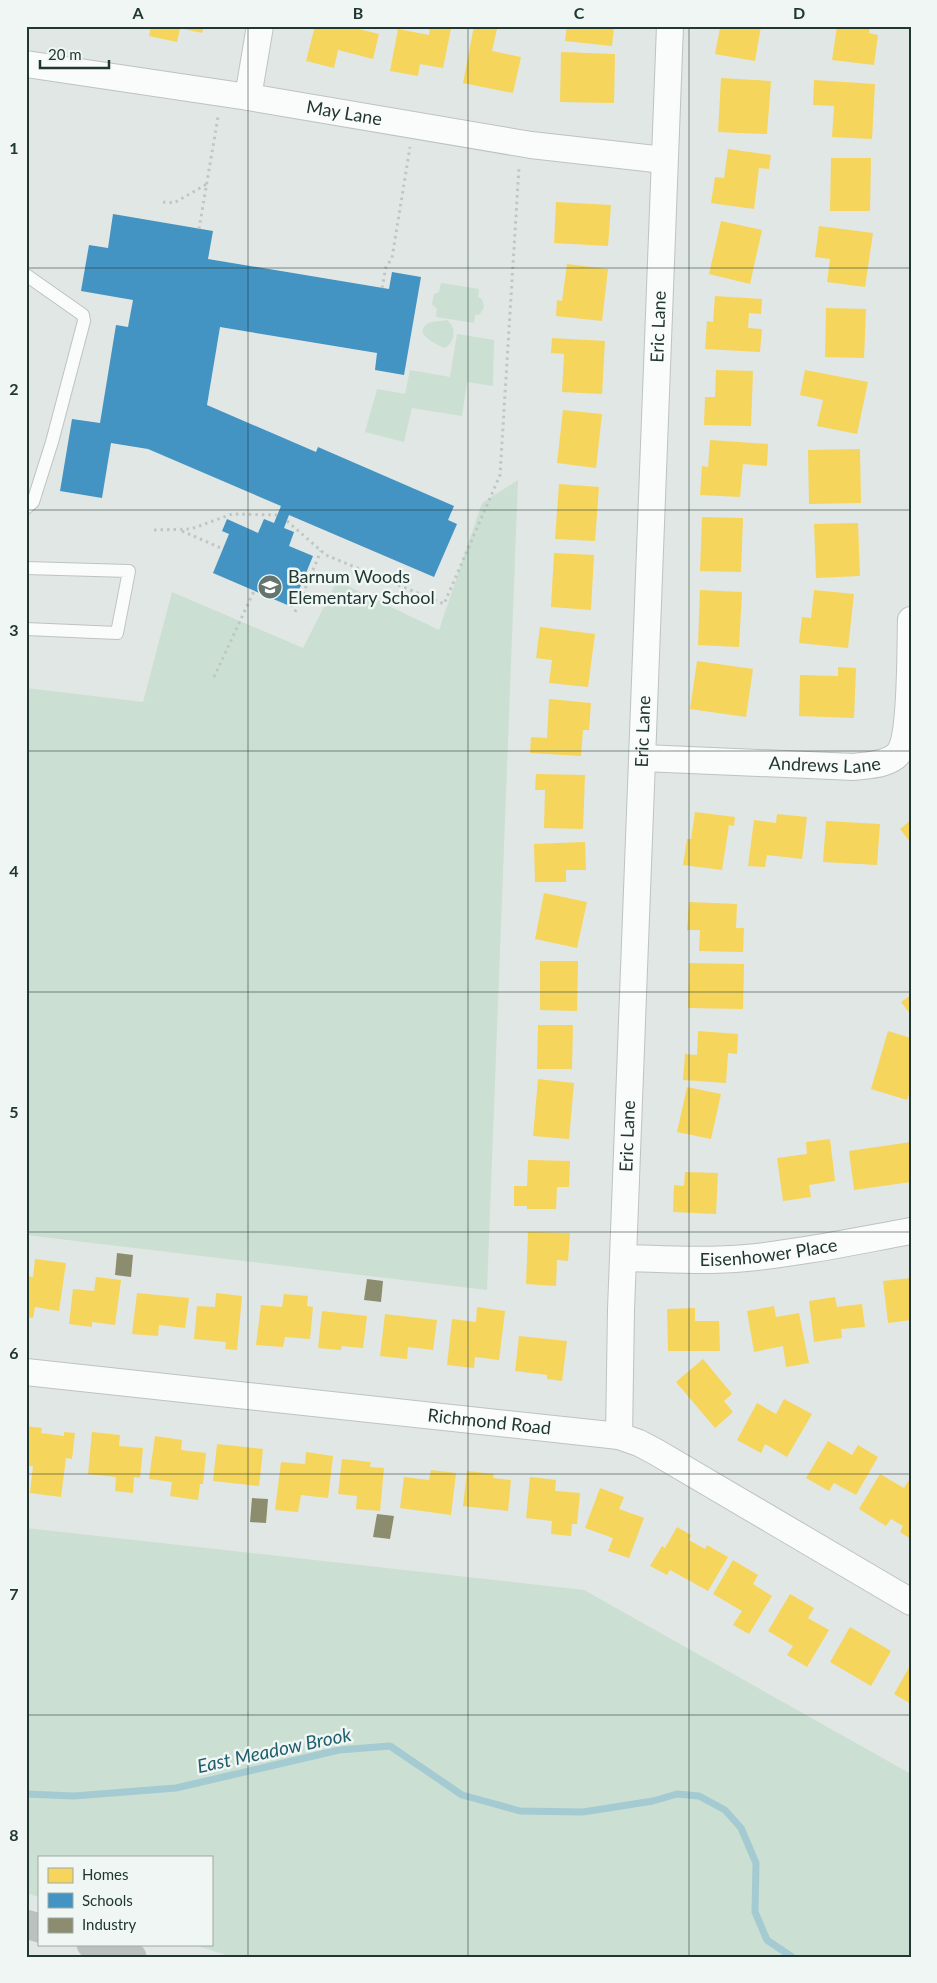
<svg xmlns="http://www.w3.org/2000/svg" width="937" height="1983" font-family="Lato,sans-serif">
<rect width="100%" height="100%" fill="#e1e7e4"/>
<path fill="#cbdfd2" d="M441,283L479,289L478,297L482,299L484,307L480,314L475,315L474,323L436,317L437,309L432,304L434,294L439,292Z
M447,320C457,327 455,342 445,348C437,345 413,334 427,324C432,321 441,321 447,320Z
M457,334L494,340L493,386L467,382L462,416L412,408L404,442L365,432L377,389L405,394L410,370L450,377Z
M518,480L487,1290L26,1235V688L143,702L172,592L303,648L337,581L439,630L482,503Z
M26,1528L584,1590L911,1774V1957H232L192,1944H211V1857H39V1897L26,1893Z"/>
<path fill="#f6d55c" d="M151,26H204L202,33L180,28L177,42L149,36Z
M315,26H346L379,34L373,59L338,50L334,68L306,61Z
M430,26L451,29L443,68L420,64L418,76L390,71L398,29L429,35Z
M474,26L497,29L492,51L521,57L513,93L463,83Z
M567,26H614L612,46L565,41Z
M723,26H761L755,61L715,54L720,28L723,29Z
M837,26H870L869,33L878,35L874,65L832,60Z
M561,52L615,54L614,103L560,102Z
M721,78L771,81L767,134L718,132Z
M814,80L875,84L872,139L832,137L834,106L813,105Z
M728,149L771,155L769,169L759,168L754,209L711,203L715,177L724,178Z
M831,158H871L870,211H830Z
M556,202L611,205L608,246L554,243Z
M721,221L762,230L750,284L709,274Z
M819,226L873,233L865,287L827,282L830,259L815,257Z
M567,264L608,269L602,321L556,316L557,300L562,301Z
M715,296L762,299L761,314L749,313L748,328L762,329L760,352L705,349L707,321L713,322Z
M826,308L866,309L864,358L825,357Z
M552,338L605,341L602,394L562,392L564,354L551,353Z
M716,370L753,371L751,426L704,425L705,397H715Z
M805,370L868,382L857,434L817,426L823,400L800,395Z
M563,410L602,414L596,468L557,463Z
M710,440L768,444L767,466L743,464L740,497L700,495L702,466L708,467Z
M860,449L861,503L809,504L808,450Z
M559,484L599,487L595,541L555,539Z
M702,517L743,518L741,572L700,571Z
M858,523L860,576L816,578L814,524Z
M554,553L594,555L591,610L551,607Z
M700,590L742,592L739,647L698,645Z
M814,590L854,594L848,648L799,643L802,617L811,618Z
M540,627L595,634L588,687L549,683L552,660L536,658Z
M697,661L753,669L746,717L690,709Z
M838,667L856,668L854,718L799,716L800,675L838,676Z
M549,699L591,703L589,730H583L581,756L530,753L531,737L547,738Z
M536,774L585,775L583,829L544,828L545,790H535Z
M695,812L735,817L734,826L729,825L722,870L683,865L687,839H691Z
M777,814L807,817L802,859L767,855L765,867L748,866L754,820L776,823Z
M911,820V843L900,829Z
M826,821L880,824L877,865L823,862Z
M585,842L586,870H566V882H535L534,844Z
M544,893L587,902L577,948L535,939Z
M689,902L737,904L736,928H744L743,952L699,951L700,930H687Z
M540,961H578L577,1011L540,1010Z
M689,963L744,964L743,1009L688,1008Z
M911,995V1015L901,1002Z
M538,1025H573L572,1069H537Z
M698,1031L738,1034L737,1054L728,1053L726,1083L683,1080L685,1054L697,1055Z
M888,1031L911,1038V1088L907,1100L871,1089Z
M538,1079L574,1083L569,1139L533,1136Z
M687,1087L721,1094L711,1139L677,1132Z
M830,1139L835,1181L809,1185L811,1197L783,1201L777,1158L807,1154L806,1142Z
M911,1142V1182L854,1190L849,1151Z
M528,1160L570,1161L569,1187H557L556,1209H527V1206H514V1186H527Z
M685,1172L718,1173L716,1214L673,1212L674,1185L684,1186Z
M528,1232L570,1233L568,1261L557,1260L556,1286L526,1284Z
M35,1259L66,1263L59,1311L35,1307L33,1318L26,1317V1276L33,1277Z
M96,1277L121,1280L115,1325L92,1322V1327L69,1324L73,1289L94,1291Z
M911,1278V1320L888,1323L883,1281Z
M137,1293L189,1298L185,1328L159,1325L158,1336L132,1334Z
M216,1293L242,1296L237,1350L225,1349L226,1342L194,1339L197,1306L215,1307Z
M284,1294L308,1296L307,1306L313,1307L310,1339L285,1337L283,1347L256,1345L261,1305L282,1307Z
M835,1297L837,1307L862,1304L865,1327L841,1329L842,1338L814,1342L809,1301Z
M774,1306L776,1317L799,1313L809,1363L786,1367L783,1346L754,1352L747,1311Z
M477,1307L505,1311L499,1360L475,1357L474,1368L447,1365L452,1319L476,1322Z
M695,1308V1321H719L720,1351H668L667,1309Z
M322,1311L367,1316L363,1348L342,1346L341,1350L318,1348Z
M385,1314L437,1320L433,1350L408,1347L407,1359L380,1356Z
M519,1336L567,1341L562,1381L547,1379V1375L515,1371Z
M703,1359L732,1394L724,1401L733,1412L715,1428L676,1382Z
M784,1399L812,1414L787,1457L765,1444L761,1453L737,1440L757,1403L776,1414Z
M26,1426L42,1428L41,1433L64,1436V1432L75,1433L72,1459L66,1458L61,1497L30,1493L33,1466H26Z
M92,1432L120,1435L119,1446L143,1448L140,1478L134,1477L133,1493L115,1491L116,1477L88,1474Z
M155,1436L182,1440L181,1450L206,1453L203,1484H200L198,1500L170,1496L172,1482L149,1479Z
M828,1441L852,1455L858,1445L878,1457L856,1495L834,1483L829,1491L806,1478Z
M217,1444L263,1449L259,1486L213,1481Z
M306,1452L333,1456L328,1498L301,1495L298,1512L275,1510L281,1462L305,1464Z
M342,1459L371,1462L370,1467L384,1468L380,1511L356,1509L357,1496L338,1494Z
M431,1470L456,1473L451,1515L400,1508L404,1477L429,1480Z
M467,1471L494,1474L493,1478L511,1480L508,1511L463,1506Z
M880,1474L904,1488L909,1480L911,1481V1539L900,1532L903,1526L891,1519L886,1526L859,1509Z
M530,1477L556,1480L555,1491L580,1493L577,1524H572L571,1536L551,1534L552,1521L526,1518Z
M600,1488L624,1497L619,1509L644,1518L629,1558L608,1551L613,1538L585,1528Z
M677,1527L691,1535L689,1540L705,1549L707,1545L728,1557L708,1591L670,1570L667,1575L650,1566L662,1546L665,1548Z
M733,1560L758,1575L753,1584L772,1596L749,1634L733,1625L742,1611L713,1594Z
M790,1594L814,1608L808,1618L829,1630L807,1667L787,1655L793,1646L768,1631Z
M850,1627L891,1651L871,1686L830,1662Z
M911,1664V1704L894,1694Z"/>
<path fill="#4393c3" d="M113,214L213,231L208,259L389,289L392,272L421,277L404,375L375,370L377,353L220,327L207,405L316,452L318,447L454,506L448,520L457,524L434,577L289,515L284,528L294,532L289,546L313,556L292,607L213,573L229,534L222,531L227,519L258,533L264,519L274,523L281,506L148,449L111,443L102,498L60,491L72,419L100,423L116,325L128,327L133,300L81,291L89,245L108,248Z"/>
<path fill="#8c8c6e" d="M117,1253L133,1255L131,1277L115,1275Z
M367,1279L383,1281L381,1302L364,1300Z
M252,1498L268,1499L266,1523L250,1522Z
M377,1514L394,1516L390,1539L373,1537Z"/>
<g fill="none" stroke-linecap="round" stroke-linejoin="round">
<path stroke="#a4cad2" stroke-width="7" d="M26,1794L74,1796L176,1788L339,1750L390,1746L462,1795L520,1811L583,1812L653,1801L677,1794L699,1796L725,1810L741,1828L756,1863L755,1912L767,1940L792,1957"/>
<defs>
<path id="lane" d="M26,275L83,315L84,321L52,442L33,502L26,508
M26,568L129,571L117,633L26,629"/>
<g id="street">
<path id="s1" d="M26,64L248,97L531,145L664,160"/>
<path d="M248,97L260,26"/>
<path id="s2" d="M643,758L854,767C868,765 888,765 898,754C912,738 910,646 911,620"/>
<path id="s3" d="M624,1258C664,1259 705,1262 746,1258C801,1253 856,1241 911,1231"/>
<path id="s4" d="M26,1372L619,1436L639,1443L656,1452L911,1602"/>
<path id="s5" d="M619,1436L621,1310L670,26"/>
</g>
<path id="highway" d="M26,1924L39,1928
M91,1944L132,1957"/>
</defs>
<use href="#lane" stroke="#bec3c1" stroke-width="14"/>
<use href="#street" stroke="#bec3c1" stroke-width="28"/>
<use href="#highway" stroke="#bcc3c1" stroke-width="29"/>
<path stroke="#bfc7c4" stroke-width="3" stroke-dasharray="2.5 4" stroke-linecap="butt" d="M163,202L174,203L207,184
M199,229L218,117
M382,288L386,267L392,258L410,147
M287,521L326,555L444,604L500,475L519,167
M154,530L191,529L232,514L277,515
M182,531L223,549
M295,612L321,551
M214,677L254,591"/>
<use href="#lane" stroke="#fafbfb" stroke-width="12"/>
<use href="#street" stroke="#fafbfb" stroke-width="26"/>
<use href="#highway" stroke="#bac1bf" stroke-width="28"/>
</g>
<path fill="none" stroke="#213732" stroke-width="1" stroke-opacity="0.55" d="M248,26V1957M468,26V1957M689,26V1957M26,268H911M26,510H911M26,751H911M26,992H911M26,1232H911M26,1474H911M26,1715H911"/>
<defs>
<symbol id="school-disc" viewBox="-11 -11 22 22"><circle r="9.5" fill="#647570" stroke="#eff6f3"/><path d="M0-5L7-2L0 1L-7-2ZM-4 1L0 2.5L4 1V4Q0 6-4 4Z" fill="#fff"/></symbol>
</defs>
<g fill-rule="evenodd">
<use href="#school-disc" x="256" y="573" width="28" height="28"/>
</g>
<g text-anchor="middle" stroke-width="5" stroke-linejoin="round" paint-order="stroke">
<g font-size="18" fill="#213732" stroke="#eff6f3">
<text dy="6" stroke="none"><textPath href="#s1" startOffset="322">May Lane</textPath></text>
<text dy="6" stroke="none"><textPath href="#s5" startOffset="1110">Eric Lane</textPath></text>
<text dy="6" stroke="none"><textPath href="#s5" startOffset="705">Eric Lane</textPath></text>
<text dy="6" stroke="none"><textPath href="#s2" startOffset="182">Andrews Lane</textPath></text>
<text dy="6" stroke="none"><textPath href="#s5" startOffset="300">Eric Lane</textPath></text>
<text dy="6" stroke="none"><textPath href="#s3" startOffset="145">Eisenhower Place</textPath></text>
<text dy="6" stroke="none"><textPath href="#s4" startOffset="466">Richmond Road</textPath></text>
</g>
<g font-size="18" fill="#213732" stroke="#eff6f3" text-anchor="start">
<text x="288" y="583">Barnum Woods<tspan x="288" dy="21">Elementary School</tspan></text>
</g>
<g font-size="19" font-style="italic" fill="#215e6e" stroke="#eff6f3">
<text transform="translate(274 1750) rotate(-12)" y="7">East Meadow Brook</text>
</g>
</g>
<rect width="937" height="1983" fill="none" stroke="#eff6f3" stroke-width="55"/>
<rect x="38" y="1856" width="175" height="90" fill="#eff6f3" stroke="#9daaa6"/>
<rect x="48" y="1868" width="25" height="15" fill="#f6d55c" stroke="#9daaa6"/>
<text x="82" y="1880" font-size="15" fill="#213732">Homes</text>
<rect x="48" y="1893" width="25" height="15" fill="#4393c3" stroke="#9daaa6"/>
<text x="82" y="1906" font-size="15" fill="#213732">Schools</text>
<rect x="48" y="1918" width="25" height="15" fill="#8c8c6e" stroke="#9daaa6"/>
<text x="82" y="1930" font-size="15" fill="#213732">Industry</text>
<path d="M40 60v8h69v-8" fill="none" stroke="#213732" stroke-width="2.5"/>
<text x="48" y="60" font-size="15" fill="#213732" stroke="#eff6f3" stroke-width="4" paint-order="stroke">20 m</text>
<rect x="28" y="28" width="882" height="1928" fill="none" stroke="#213732" stroke-width="2"/>
<g font-size="16" text-anchor="middle" font-weight="bold" fill="#213732">
<text x="138" y="19">A</text>
<text x="358" y="19">B</text>
<text x="579" y="19">C</text>
<text x="799" y="19">D</text>
<text x="14" y="154">1</text>
<text x="14" y="395">2</text>
<text x="14" y="636">3</text>
<text x="14" y="877">4</text>
<text x="14" y="1118">5</text>
<text x="14" y="1359">6</text>
<text x="14" y="1600">7</text>
<text x="14" y="1841">8</text>
</g>
</svg>
